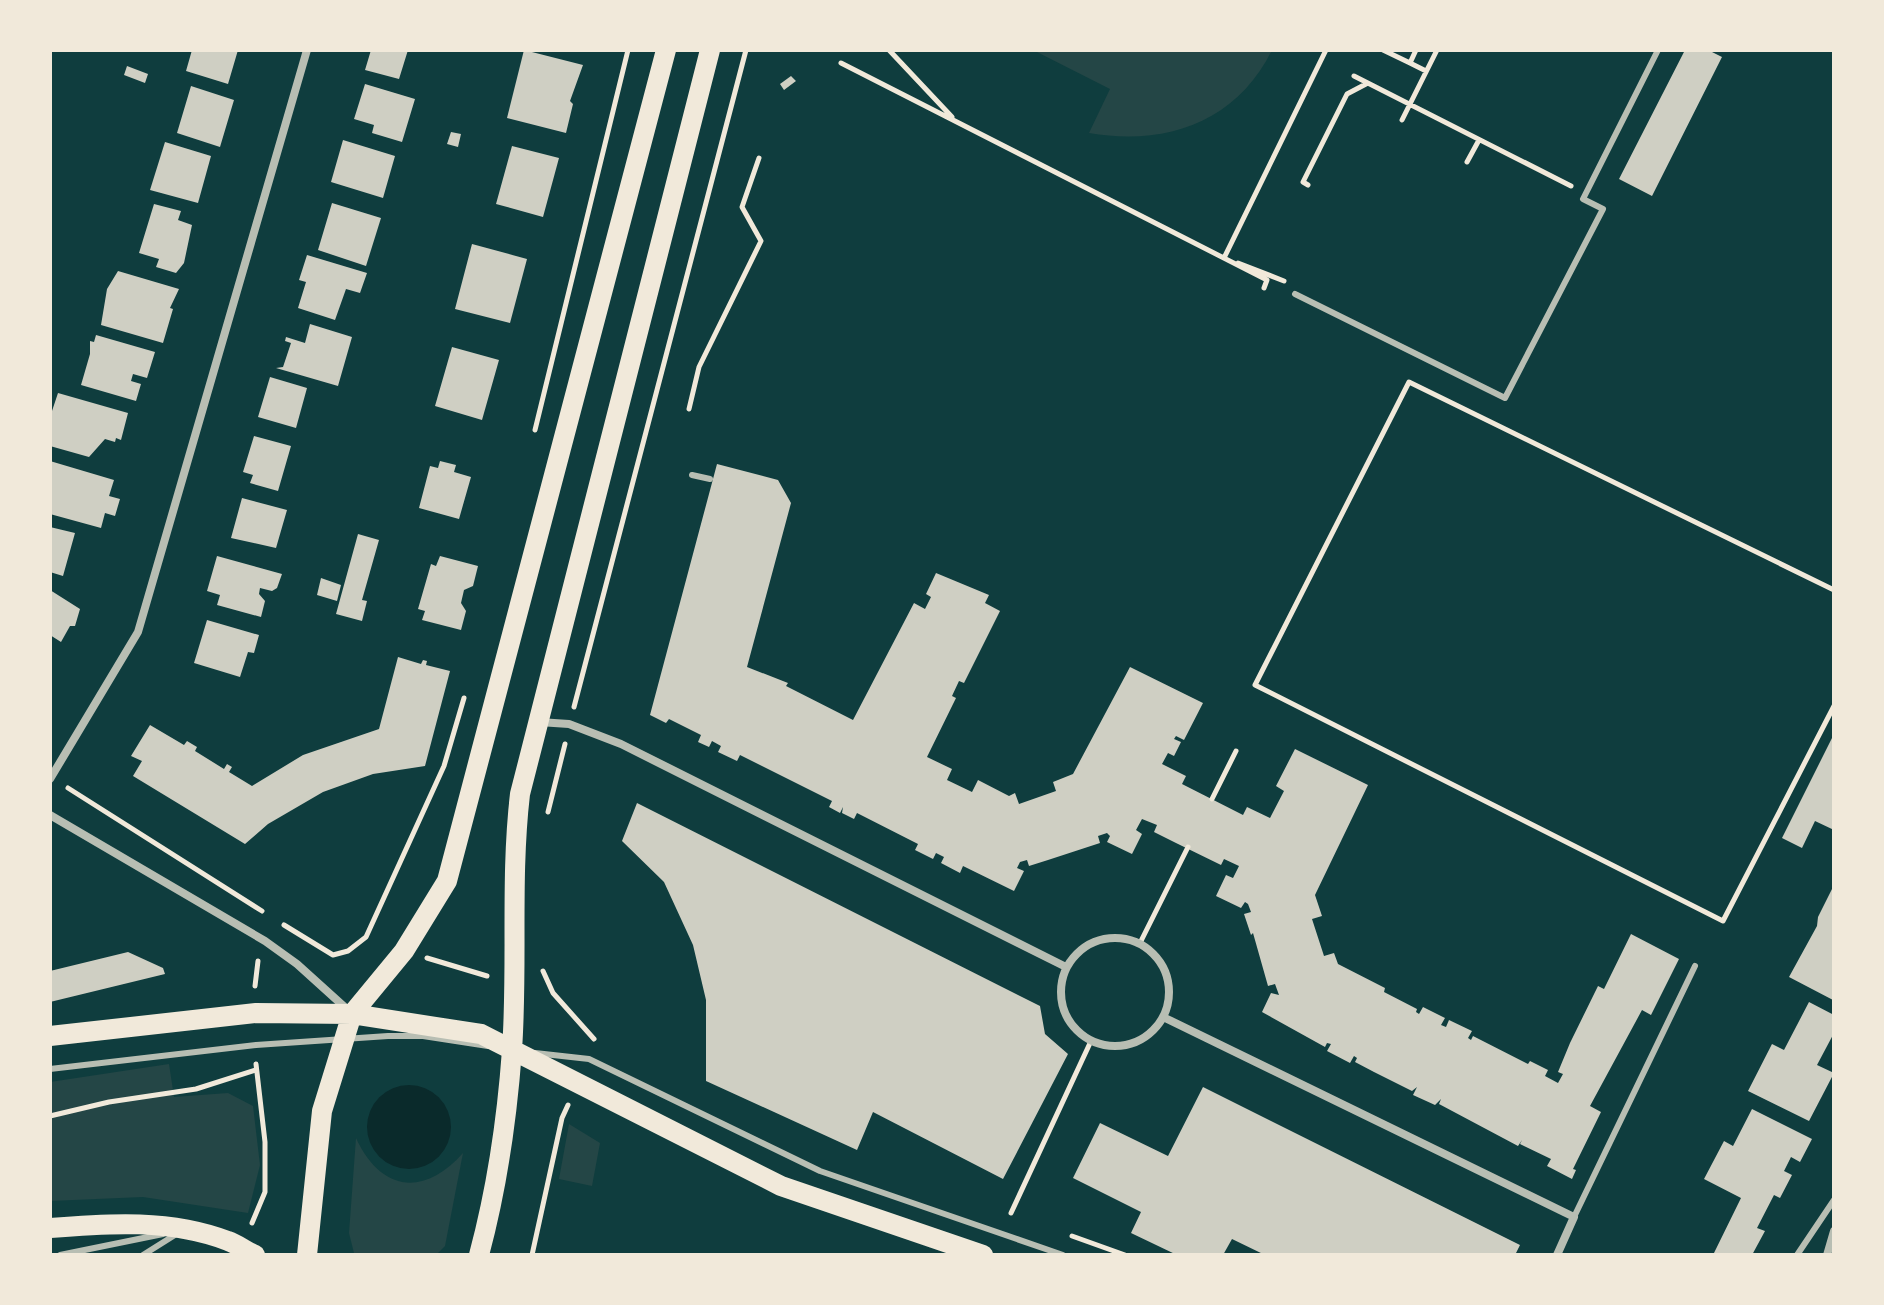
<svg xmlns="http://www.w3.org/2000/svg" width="1884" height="1305" font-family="Commissioner,sans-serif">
<rect width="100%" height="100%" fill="#0f3d3e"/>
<path fill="#244646" d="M1033,50H1272C1236,123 1165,146 1089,133L1110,89Z
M169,1064L174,1097L228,1093L253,1106L260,1165L248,1213L143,1197L50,1201V1082Z
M569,1124L600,1143L592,1186L559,1179Z
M356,1138C381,1192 424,1197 463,1153L445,1246L436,1255L354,1253L349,1233Z"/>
<path fill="#0a2a2b" d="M367 1127a42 42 0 1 1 84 0a42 42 0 1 1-84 0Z"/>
<path fill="#cfcfc3" d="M192,50H238L228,84L186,71Z
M371,50H408L399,79L365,70Z
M524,50L583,65L570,101L573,104L566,133L507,118Z
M1685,50H1708L1722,57L1652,196L1619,179Z
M127,66L148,74L145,83L124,75Z
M791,76L796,81L784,90L780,84Z
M365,84L415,99L402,142L372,133L374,125L354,119Z
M191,86L234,100L220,147L177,133Z
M451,132L461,134L458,147L447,144Z
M343,140L395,156L383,198L331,182Z
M165,142L211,156L198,203L150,190Z
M512,146L559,158L543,217L496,204Z
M332,203L381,218L366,266L318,250Z
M154,204L181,211L178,220L192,225L184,263L176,273L156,267L159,259L139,253Z
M472,244L527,259L510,323L455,309Z
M307,255L367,273L360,293L346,289L335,320L298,308L306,282L299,280Z
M118,271L179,289L170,308L173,309L163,343L101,325L107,289Z
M310,324L352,337L338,386L276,368L283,367L291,343L285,341L286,337L305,343Z
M96,335L155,352L147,378L133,374L131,381L141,384L136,401L81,385L90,354V341L94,342Z
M452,347L499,360L482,420L435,406Z
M270,377L307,388L296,428L258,417Z
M58,393L128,413L121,440L116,438L115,442L105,439L89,457L50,446V417Z
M254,436L291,446L278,491L250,483L253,475L243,472Z
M50,461L114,480L109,496L120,499L115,516L105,513L101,528L50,514Z
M440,461L456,465L454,472L471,477L459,519L419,508L430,466L438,468Z
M717,464L778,480L791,503L747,667L788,683L786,686L853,720L914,603L925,609L931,597L926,594L936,573L989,595L985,603L1000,611L964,683L959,681L952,696L956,698L927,757L952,769L947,780L972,792L978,780L1009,796L1015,793L1019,804L1056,791L1053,782L1073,774L1130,667L1203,703L1184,740L1176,736L1174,739L1181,742L1174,756L1168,753L1162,764L1186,776L1182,784L1243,815L1247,807L1270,818L1284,791L1276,786L1295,749L1368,785L1315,895L1322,916L1312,919L1324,956L1334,953L1338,964L1385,988L1384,992L1417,1009L1416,1012L1419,1014L1423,1007L1445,1018L1441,1025L1446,1027L1449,1020L1472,1031L1468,1038L1471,1040L1473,1036L1528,1064L1530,1061L1548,1070L1545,1076L1558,1083L1563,1074L1558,1072L1570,1043L1598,986L1604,989L1631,934L1679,959L1651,1015L1642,1010L1590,1106L1601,1112L1573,1169L1576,1170L1572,1179L1547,1166L1551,1159L1520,1144L1522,1140L1518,1146L1439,1104L1441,1099L1435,1105L1413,1095L1417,1087L1412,1091L1374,1072L1355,1062L1357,1058L1354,1056L1350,1063L1327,1051L1331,1044L1327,1043L1325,1047L1262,1012L1271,993L1279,995L1275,984L1268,986L1253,933L1251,935L1244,914L1251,912L1248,904L1245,902L1241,908L1216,896L1226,875L1233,878L1239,866L1224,859L1221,865L1176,843L1154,832L1157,825L1142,819L1136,830L1142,834L1132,854L1107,842L1110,836L1107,833L1098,836L1100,843L1048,860L1029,866L1027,860L1020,862L1017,868L1024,871L1014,891L963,866L960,873L941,863L944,857L936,853L933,859L915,850L918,844L857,813L854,819L842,813L843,807L840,813L829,807L832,801L740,755L737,761L718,752L721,746L712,741L709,747L698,742L701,735L669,719L666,723L650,715Z
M242,498L287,510L276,548L231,538Z
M50,527L75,533L63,576L50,572Z
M358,534L379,540L362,600L367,601L362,621L336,614Z
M217,556L282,574L277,588L272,591L260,588L259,594L265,601L261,617L217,605L220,595L207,591Z
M440,556L478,566L473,586L464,590L461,603L466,611L461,630L422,620L425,611L418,609L431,564L436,566Z
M321,578L341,585L337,601L317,595Z
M50,590L80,609L75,626H70L61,642L50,635Z
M207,620L259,635L254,653L248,652L240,677L194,663Z
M398,657L421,664L423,660L427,661L426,665L450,671L425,766L373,774L323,792L268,824L245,844L133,776L142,761L131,756L150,725L184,745L187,741L197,747L195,751L224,769L227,764L232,767L229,772L252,786L303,755L379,729Z
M1834,734V830L1815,821L1802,848L1782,838Z
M637,803L1040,1006L1045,1034L1068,1054L1003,1179L873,1112L857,1150L706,1081V1000L693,945L664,882L622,841Z
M1834,885V998L1833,1000L1789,977L1817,926L1818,917Z
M128,952L163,968L165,974L50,1002V971Z
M1809,1002L1834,1015V1033L1817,1065L1834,1073L1809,1121L1748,1091L1772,1044L1784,1050Z
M1203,1087L1520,1245L1515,1255H1265L1232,1239L1223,1255H1177L1131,1233L1141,1212L1073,1178L1100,1123L1168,1156Z
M1752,1109L1812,1139L1800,1162L1791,1157L1784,1171L1792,1175L1780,1198L1774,1195L1757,1228L1765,1231L1752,1255H1713L1741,1198L1704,1179L1724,1141L1733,1146Z"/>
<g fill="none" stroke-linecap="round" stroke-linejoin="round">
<path stroke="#f1e9da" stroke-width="5" d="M889,50L952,117
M1383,50L1410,63L1416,50
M841,63L1267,280L1264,288
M1410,63L1426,71
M1354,76L1571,186
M1402,120L1437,50
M1467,162L1479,140
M1308,185L1303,182L1347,94L1366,84
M1224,258L1326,50
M1238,263L1284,281
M689,409L699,367L761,241L742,207L759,158
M535,430L628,50
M1834,590L1409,382L1255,685L1723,921L1834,706
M574,707L746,50
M68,788L262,911
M1212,799L1236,751
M548,812L565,744
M284,925L333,955L348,951L366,937L444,766L464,698
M1140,943L1188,847
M427,958L487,976
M543,971L553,993L594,1039
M255,986L258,961
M50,1116L109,1102L196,1089L256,1070
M1011,1213L1091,1041
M252,1223L265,1192V1142L256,1064
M1072,1236L1125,1255
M532,1255L562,1118L568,1105"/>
<path stroke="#b8beb3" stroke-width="6" d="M1295,294L1505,398L1603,209L1583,199L1658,50
M692,475L710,479
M535,1053L589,1059L820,1171L1063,1255
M50,1069L256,1045L388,1036H423L488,1046
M1574,1217L1695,966
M60,1255L163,1234
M143,1255L178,1233
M1797,1255L1834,1200"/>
<path stroke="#b8beb3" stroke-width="8" d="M539,722L569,724L621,744L1066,967
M50,779L138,632L307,50
M50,815L265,941L297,964L349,1011
M1061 992a54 54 0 1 1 108 0a54 54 0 1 1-108 0Z
M1163,1017L1574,1217L1557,1255
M1827,1255L1834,1231"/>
<path stroke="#f1e9da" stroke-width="20" d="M50,1036L256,1013L352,1014L481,1034L781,1186L983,1255
M50,1228C109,1223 171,1219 228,1241C237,1244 246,1251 255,1255
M307,1255L322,1111L352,1014L404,951L447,881L666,50
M479,1255C497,1188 507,1119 512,1050C518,965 510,880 520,794L710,50"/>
</g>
<rect width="1884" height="1305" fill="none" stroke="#f1e9da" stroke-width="104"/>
</svg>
